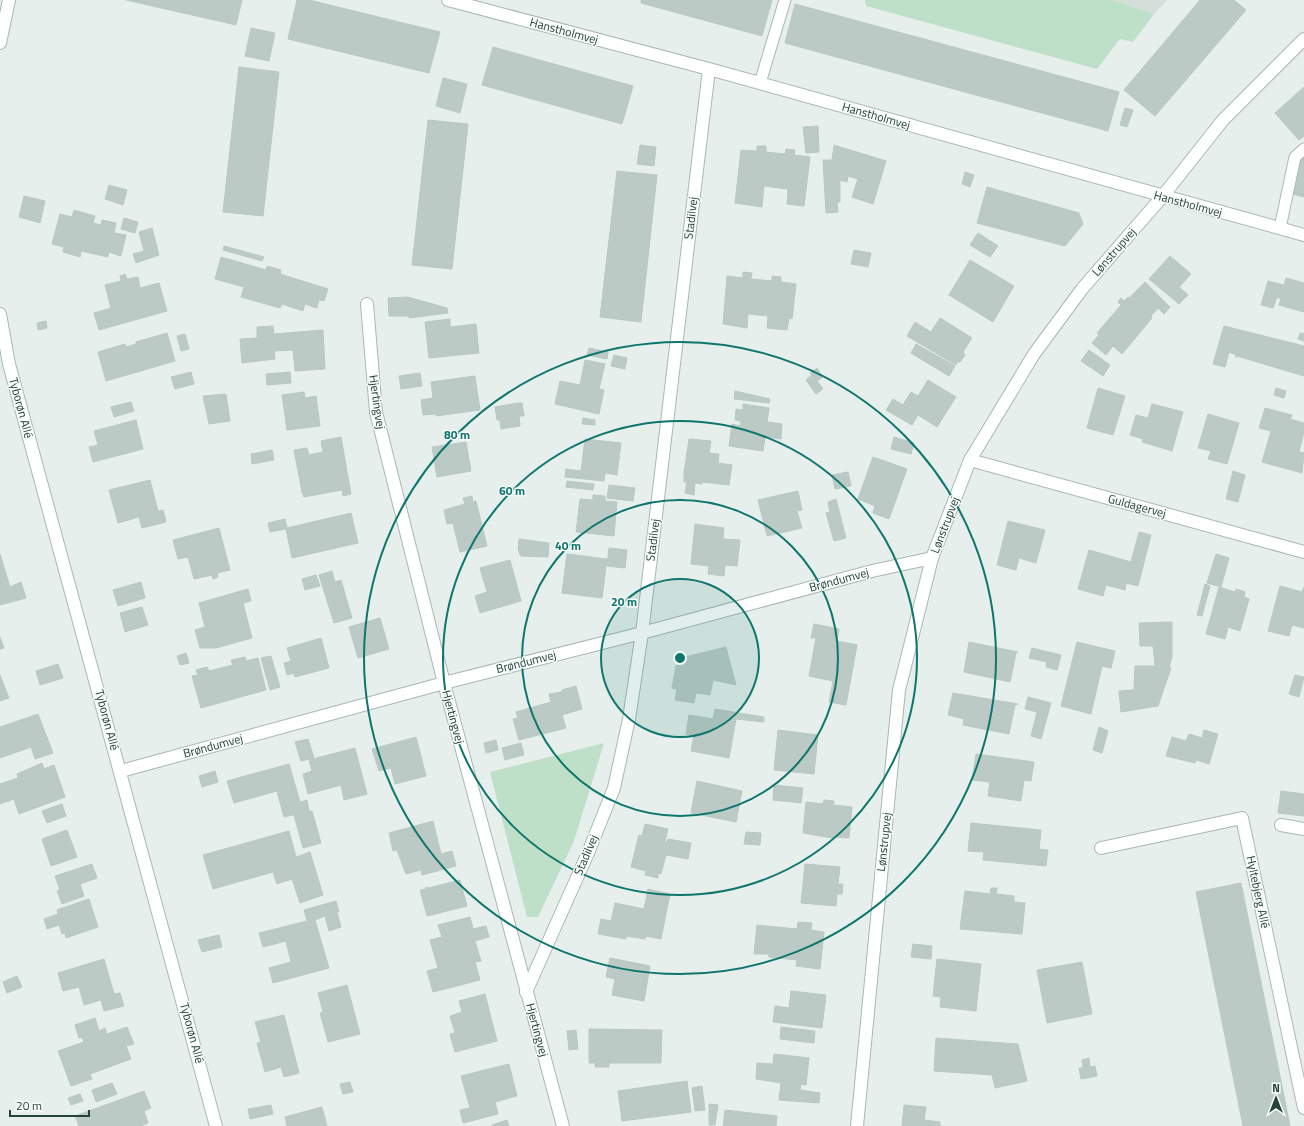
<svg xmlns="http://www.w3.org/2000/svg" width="1304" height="1126" font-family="'Titillium Web',sans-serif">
<rect width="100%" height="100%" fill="#e6efeb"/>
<path fill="#d4dfda" d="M1113,0H1167L1154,14Z"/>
<path fill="#bfe0c8" d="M865,0H1113L1154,14L1133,42L1120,39L1097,69L866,6Z
M604,743L574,841L538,917H527L490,772Z"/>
<path fill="#bbcac4" stroke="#b8c9c2" d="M126,0H242L236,25Z
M297,0H309L440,32L429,73L288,39Z
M641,0H772L762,36L641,3Z
M1200,0H1234L1246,10L1155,116L1124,90Z
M795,4L1119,92L1108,131L785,43Z
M251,28L275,33L269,61L245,56Z
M493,47L633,86L622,124L482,85Z
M239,67L279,72L263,216L223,212Z
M443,78L467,84L460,113L436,106Z
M1304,87V136L1299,140L1275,113Z
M1125,108L1133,110L1127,127L1120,125Z
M428,120L468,124L452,269L412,265Z
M818,126L819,152L806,153L803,127Z
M640,145L656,147L654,166L637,164Z
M834,145L886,161L873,204L852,197L858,179L848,176L847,182L840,180V202H837L838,212L826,213L823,160H832Z
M757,146H766V152L785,154L786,149L795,150L794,155L810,157L804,206L787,204L788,189L764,186L762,207L735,203L741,150L757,151Z
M1301,157L1304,158V197L1291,194Z
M617,171L657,175L641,322L600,317Z
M965,172L974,175L970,187L962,184Z
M109,185L127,190L123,205L105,199Z
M987,187L1079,213L1083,224L1065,246L977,223Z
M24,196L45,201L40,223L19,217Z
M74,210L95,216L93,223L101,225L102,220L116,223L114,233L126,235L121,256L109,252L108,257L81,251L80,257L63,252L64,247L52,244L60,214L72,217Z
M124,218L138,222L135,233L121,229Z
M152,228L159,255L136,263L133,254L144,251L139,232Z
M978,233L998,246L990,257L970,245Z
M224,246L264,257L262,261L223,250Z
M854,250L871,253L868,267L851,264Z
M1170,256L1191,274L1179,287L1188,295L1179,304L1149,279Z
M221,257L266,270L267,266L281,270L280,274L328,289L324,301L319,300L317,308L305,304L303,311L282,304L280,308L241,297L244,287L215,279Z
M970,260L1014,286L993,322L949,295Z
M743,272L752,273L751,279L772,281V276L781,277V282L796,284L792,319L789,318L787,330L767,328L768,316L748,314L747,328L723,324L727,276L743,278Z
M125,274L127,279L138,277L140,288L159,283L167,311L99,330L94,313L111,308L105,285L121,281L120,276Z
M1286,278L1304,283V312L1279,305L1281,299L1277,297L1273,308L1261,305L1268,281L1284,285Z
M1145,282L1170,307L1164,314L1158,308L1151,316L1152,318L1122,354L1113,346L1106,355L1092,343L1099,335L1097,333L1121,305L1118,302L1121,298L1124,301L1128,297L1129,298Z
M408,297L447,308L448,313L409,318V316H389L388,298Z
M940,318L972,338L963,352L965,355L960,362H957L956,365L907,336L915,322L931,332Z
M450,319V327L476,324L479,353L429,358L425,322Z
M46,321L47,328L38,330L37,323Z
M273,326L274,334L323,330L325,369L295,371L293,350L274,351L275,359L242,363L240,339L257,338V327Z
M1224,326L1304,346V376L1237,356L1236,358V355L1229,352L1225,367L1213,364Z
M167,333L175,361L106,381L98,352L125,344L126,347L136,344V342Z
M1300,333L1304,334V341L1298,339Z
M185,334L189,349L181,351L177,336Z
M916,344L955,366L949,376L911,353Z
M589,348L608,352L607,359L587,355Z
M1089,350L1110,365L1103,376L1081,361Z
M614,355L627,358L625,369L611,366Z
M585,360L605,364L599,389L604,390L599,414L555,404L560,381L580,385Z
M817,368L823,377L817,381L823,389L816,394L806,380L812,375L810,373Z
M191,372L194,384L175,389L171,377Z
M290,372L291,383L267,385L266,374Z
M420,373L422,386L401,389L399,376Z
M475,376L480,410L436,416V414L423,415L421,400L433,398L431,382Z
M928,380L956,397L937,427L918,415L912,425L886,410L893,399L903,405L911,392L918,396Z
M1098,388L1125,396L1113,435L1087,428Z
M1276,388L1286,391L1284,398L1274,395Z
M735,391L770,399L769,403L734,399Z
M304,392L305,398L316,396L320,426L287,430L282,395Z
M226,394L230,421L209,424L203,396Z
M131,402L134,411L114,417L111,407Z
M518,403H522L524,416H519L520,426L501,429L500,420H497L495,407Z
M743,404L769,408L767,422L782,424L781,439L765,437L763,451L729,446L732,424L740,426L741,421L735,420L736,409L743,410Z
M1152,404L1183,412L1172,451L1142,442L1143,439L1130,435L1136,415L1148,418Z
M1265,408L1292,415L1290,419L1304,423V432L1299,452L1304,453L1302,473L1262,462L1271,431L1259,428Z
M1208,414L1239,423L1227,464L1208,459L1211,451L1198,448Z
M583,418L595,420V425L582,424Z
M136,420L143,449L93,462L89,447L98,445L94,431Z
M341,437L351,494L343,496L342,490L304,497L302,492L294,450L307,448L309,455L323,452L321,441Z
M894,437L914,443L911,454L891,449Z
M585,439L621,443L617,475L605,473L604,481L565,477L566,469L581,471Z
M689,439L711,441L709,453L719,454L718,463L732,465L729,485L702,482V484L695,483L694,495L685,493L687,482H684V473Z
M466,442L471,471L437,477L432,447Z
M272,450L274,460L252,464L251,454Z
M873,457L907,469L889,519L873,513L875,506L858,499Z
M1233,471L1245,475L1238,502L1226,499Z
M848,472L851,486L835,489L832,475Z
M150,480L158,511L163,510L166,522L142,528L139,517L118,523L109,490Z
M567,481L594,484L593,490L566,487Z
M609,485L635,488L633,501L607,498Z
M798,491L802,510L797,511L802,528L767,536L758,500Z
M593,495L605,496V501L617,502L614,536L576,532L580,499L593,500Z
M472,496L473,502L476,501L487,546L460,552L453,523L447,524L444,510L465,504L463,498Z
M836,499L846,538L834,541L826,513L830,512L828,502Z
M351,513L358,543L292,558L286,529L270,532L268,523L285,519L287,528Z
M1008,521L1045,530L1036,563L1019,558L1016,570L997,565Z
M695,524L724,528L723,539L740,540L737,566L725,565L724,576L708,574L709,566L691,564Z
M219,528L230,570L217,573L218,577L213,579L212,575L194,579L188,557L178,559L173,540Z
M1139,532L1151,535L1138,586L1126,583L1125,590L1106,585L1103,596L1078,589L1089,550L1131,562Z
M519,539L549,543L548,557L521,556L518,550Z
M609,548L627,550L625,568L607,566Z
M0,554L10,587L21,582L26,598L0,605Z
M567,554L607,559L602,598L562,593Z
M1216,554L1229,558L1221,587L1207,583Z
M510,560L521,601L480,613L475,596L487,592L480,568Z
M332,571L335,582L341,580L352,618L334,623L319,575Z
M316,575L320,586L305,590L302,579Z
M141,582L145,598L118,606L113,590Z
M1205,584L1210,586L1202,616L1197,615Z
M1280,586L1302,592L1304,587V628L1292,625L1289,636L1268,631Z
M1219,587L1235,592L1236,589L1245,592L1244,597L1249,599L1240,631L1228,627L1225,639L1206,634Z
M248,589L251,601L243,603L252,638L216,648H200L195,630L205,627L199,603Z
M142,607L148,625L125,632L120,613Z
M380,618L389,649L358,658L349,627Z
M1172,622V657L1169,667L1171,668L1158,706L1121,712L1119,691L1134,690L1135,666H1155L1153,646H1140L1139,623Z
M814,624L839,629L837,641L857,645L846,705L829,702L833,681L809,676L816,638H811Z
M0,637L4,648L0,649Z
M321,638L329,668L295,677L294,673L287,675L284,663L291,661L287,648Z
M969,642L1018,652L1016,653L1010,682L964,672Z
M1077,642L1115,651L1111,668L1102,666L1091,714L1061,706Z
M726,647L736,685L713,680L710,695L696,693L694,703L675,700L677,689L672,688L676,666L685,657Z
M1032,648L1061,655L1057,670L1046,667L1047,662L1029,658Z
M186,653L189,663L180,665L177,656Z
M271,656L280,687L270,690L261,658Z
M245,657L246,661L258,658L266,690L201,708L192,676L198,675L196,670L207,667L209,671L233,665L231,660Z
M58,664L63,678L40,685L36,671Z
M0,675L9,698L0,701Z
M1295,675L1304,677L1299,697L1289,694Z
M576,686L582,709L562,715L566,728L519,740L513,719L518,718L516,712L551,702L549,694L562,692V690Z
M953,693L1018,704L1015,705L1009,734L963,725L964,719L948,715Z
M1028,697L1051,703L1041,739L1031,736L1037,712L1025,709Z
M715,709L764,717V722L736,719L729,758L691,751L694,735L686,734L689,715L713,719Z
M38,714L53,753L35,759L31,747L0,758V727Z
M1099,727L1108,731L1102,753L1093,750Z
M778,730L818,735L814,774L774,770Z
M1204,730L1218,734L1209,764L1196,760L1195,763L1166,756L1172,737L1186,741L1189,734L1202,738Z
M416,737L426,776L395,784L391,768L379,771L372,749Z
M308,739L314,758L301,761L295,742Z
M496,740L498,750L486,753L484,743Z
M521,743L524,755L505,760L502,748Z
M355,748L367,794L344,800L341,785L308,794L303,774L312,771L309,760Z
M976,754L1034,762L1031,781L1024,780L1021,801L988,796L990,782L972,780Z
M42,763L44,769L54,765L65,797L19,814L14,799L0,804V784L18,778L17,774Z
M289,764L300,802L307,800L309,811L284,817L277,791L234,803L227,781Z
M215,771L218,782L202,787L199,776Z
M697,781L742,791L736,822L691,813Z
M774,785L803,788L801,803L773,800Z
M1281,791L1304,794V816L1278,813Z
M824,800L834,801L833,805L852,807L849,838L833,837L832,838L803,833L806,802L823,804Z
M62,804L66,816L47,823L42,811Z
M312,811L321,843L303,848L294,815Z
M433,821L441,854L452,851L456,866L422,875L421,870L406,874L397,850L393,851L389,833Z
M971,823L1041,830L1039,849L1048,850L1046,866L983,860L984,852L968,851Z
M645,824L668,829L665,841L667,842L668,839L691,843L688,859L666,855L661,874L658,873V878L645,875L646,871L631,867L639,835L642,836Z
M67,830L77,857L51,866L42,839Z
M289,831L296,857L310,852L323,895L300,903L292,879L277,884L273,872L213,889L203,855Z
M746,832L761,833L760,845L744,844Z
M92,864L97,878L80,884L84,896L62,904L57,891L60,890L55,876Z
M805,864L840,867L838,884H843L842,894H837L836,906L801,903Z
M460,880L467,906L427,916L420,890L426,889V887L429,888Z
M1241,883L1290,1126H1243L1196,892Z
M991,888H997L996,894L1014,896V902L1025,903L1022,934L960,929L965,891L990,894Z
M648,889L670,894L661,939L646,936L645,939L626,936V939L598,934L601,919L611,921L615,903L644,909Z
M89,899L98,927L66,938L65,933L62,934L59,925L47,929L44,919L58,914L57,910Z
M336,901L339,912H337L341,927L329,931L325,916L315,920L329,968L273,983L269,968L291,962L286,941L263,947L259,933L307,921L304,910Z
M470,917L473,929L486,926L489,937L475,941L481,961L475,962L480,980L433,992L427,971L438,968L430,940L442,937L438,925Z
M798,922L812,923L811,930L824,932L820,969L796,966L797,960L769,957V954H754L757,925L797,929Z
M219,935L222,947L202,952L198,940Z
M913,944L932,946L931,959L911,957Z
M610,958L650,966L644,1001L612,995L615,979L606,977Z
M104,959L114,994L120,993L124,1006L104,1011L101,1000L84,1005L79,987L63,991L58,973Z
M937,959L981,964L976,1011L940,1007L941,997L933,996Z
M1082,962L1092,1014L1047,1023L1037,970Z
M17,976L22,987L7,993L3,982Z
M347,985L360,1034L328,1042L320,1013L323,1012L318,993Z
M791,991L826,995L822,1028L773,1022L775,1006L789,1008Z
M485,994L497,1041L455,1052L450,1034L455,1033L450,1016L462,1012L459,1001Z
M284,1015L299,1073L284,1077L281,1067L265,1072L257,1043L261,1042L255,1022Z
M95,1018L99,1031L105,1028L107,1034L127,1027L134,1044L126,1046L131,1059L90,1074L92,1079L71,1086L58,1051L84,1042L82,1037L79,1038L75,1025Z
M781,1027L815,1031L814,1043L780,1039Z
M589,1029L662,1030L661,1063H609V1067H595V1063H589Z
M576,1030L578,1049L569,1050L567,1031Z
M936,1038L1018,1044L1027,1081L995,1088L992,1075L934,1071Z
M774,1054L809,1058L806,1085L801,1084L800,1090L820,1093L819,1103L779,1100L781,1083L756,1079L757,1063L773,1064Z
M1089,1058L1090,1067L1095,1066L1097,1076L1081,1079L1079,1068H1083L1082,1060Z
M509,1064L517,1096L495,1102L498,1114L463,1123L460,1110L470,1108L461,1076Z
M687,1081L691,1112L622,1121L618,1091Z
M350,1082L353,1092L343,1094L340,1084Z
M112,1083L117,1094L96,1102L92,1090Z
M702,1086L705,1110L695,1111L692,1088Z
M144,1091L151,1108L144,1111L148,1123L141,1126H79L75,1116Z
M80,1094L83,1101L71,1105L68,1098Z
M709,1104L718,1105L715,1125H709Z
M271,1105L273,1114L250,1119L248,1109Z
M904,1105L926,1107L924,1120L940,1122V1126H902Z
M322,1107L327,1126H287L285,1117Z
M725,1110L777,1116L776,1126H723Z
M507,1120L509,1126H492V1125Z"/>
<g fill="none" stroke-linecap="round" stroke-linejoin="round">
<defs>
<path id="lane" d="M760,83L785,0
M1280,228L1295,157L1304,149"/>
<path id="street" d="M448,0L709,69L1304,235
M0,43L9,0
M367,304L376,412L444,683L563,1126
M0,314L9,364L216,1126
M970,460L1304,552
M121,771L444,683L642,633L872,571L932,558
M1281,825L1304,829
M1101,848L1242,818L1304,1108
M526,992L588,853L614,788L629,719L642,633L709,69
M857,1126L899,690L932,558L970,460L1034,354L1082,289L1162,197L1223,120L1304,39"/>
</defs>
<use href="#lane" stroke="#a8b8b2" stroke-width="13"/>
<use href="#street" stroke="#a8b8b2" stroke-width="14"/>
<use href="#lane" stroke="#fff" stroke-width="11"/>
<use href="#street" stroke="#fff" stroke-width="12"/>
</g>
<circle cx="680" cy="658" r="79" fill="#0f766e" fill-opacity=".12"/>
<g fill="none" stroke="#0f766e" stroke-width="2">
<circle cx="680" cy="658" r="79"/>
<circle cx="680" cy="658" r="158"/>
<circle cx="680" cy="658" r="237"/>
<circle cx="680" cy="658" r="316"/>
</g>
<g text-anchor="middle" stroke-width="3" stroke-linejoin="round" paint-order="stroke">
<g font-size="12" fill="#24423a" stroke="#f7fbf9">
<text transform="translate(564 31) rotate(15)" y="4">Hanstholmvej</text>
<text transform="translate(876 116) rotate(16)" y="4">Hanstholmvej</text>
<text transform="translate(1188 204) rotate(15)" y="4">Hanstholmvej</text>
<text transform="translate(691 218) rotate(-83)" y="4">Stadilvej</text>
<text transform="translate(1114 252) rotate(-49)" y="4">Lønstrupvej</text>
<text transform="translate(377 402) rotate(82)" y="4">Hjertingvej</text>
<text transform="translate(21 408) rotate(75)" y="4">Tyborøn Allé</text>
<text transform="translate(1137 506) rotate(15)" y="4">Guldagervej</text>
<text transform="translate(945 525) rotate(-69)" y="4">Lønstrupvej</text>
<text transform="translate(653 540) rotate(-83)" y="4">Stadilvej</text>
<text transform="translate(839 580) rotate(-15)" y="4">Brøndumvej</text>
<text transform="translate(526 662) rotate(-14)" y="4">Brøndumvej</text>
<text transform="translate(453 717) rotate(75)" y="4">Hjertingvej</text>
<text transform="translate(107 720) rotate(75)" y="4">Tyborøn Allé</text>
<text transform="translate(213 746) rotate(-15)" y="4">Brøndumvej</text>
<text transform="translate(884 842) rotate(-84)" y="4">Lønstrupvej</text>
<text transform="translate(586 855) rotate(-67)" y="4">Stadilvej</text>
<text transform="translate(1258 892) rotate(78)" y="4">Hyltebjerg Allé</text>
<text transform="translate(537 1030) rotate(75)" y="4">Hjertingvej</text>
<text transform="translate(192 1033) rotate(75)" y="4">Tyborøn Allé</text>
</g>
</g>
<circle cx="680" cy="658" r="6" fill="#0f766e" stroke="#f7fbf9" stroke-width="2"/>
<g font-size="12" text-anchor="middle" font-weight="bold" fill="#0f766e" stroke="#f7fbf9" stroke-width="3" stroke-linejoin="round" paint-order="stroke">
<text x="457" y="439">80 m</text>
<text x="512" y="495">60 m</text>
<text x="568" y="550">40 m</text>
<text x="624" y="606">20 m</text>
</g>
<g transform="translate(1276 1098)" stroke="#f7fbf9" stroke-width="3" paint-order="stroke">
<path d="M0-3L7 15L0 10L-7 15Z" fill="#24423a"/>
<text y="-6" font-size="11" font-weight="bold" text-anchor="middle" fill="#24423a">N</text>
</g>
<path d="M10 1110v6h79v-6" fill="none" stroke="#24423a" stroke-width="2"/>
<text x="16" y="1110" font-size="12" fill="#24423a" stroke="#f7fbf9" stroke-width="3" paint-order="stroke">20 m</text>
</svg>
